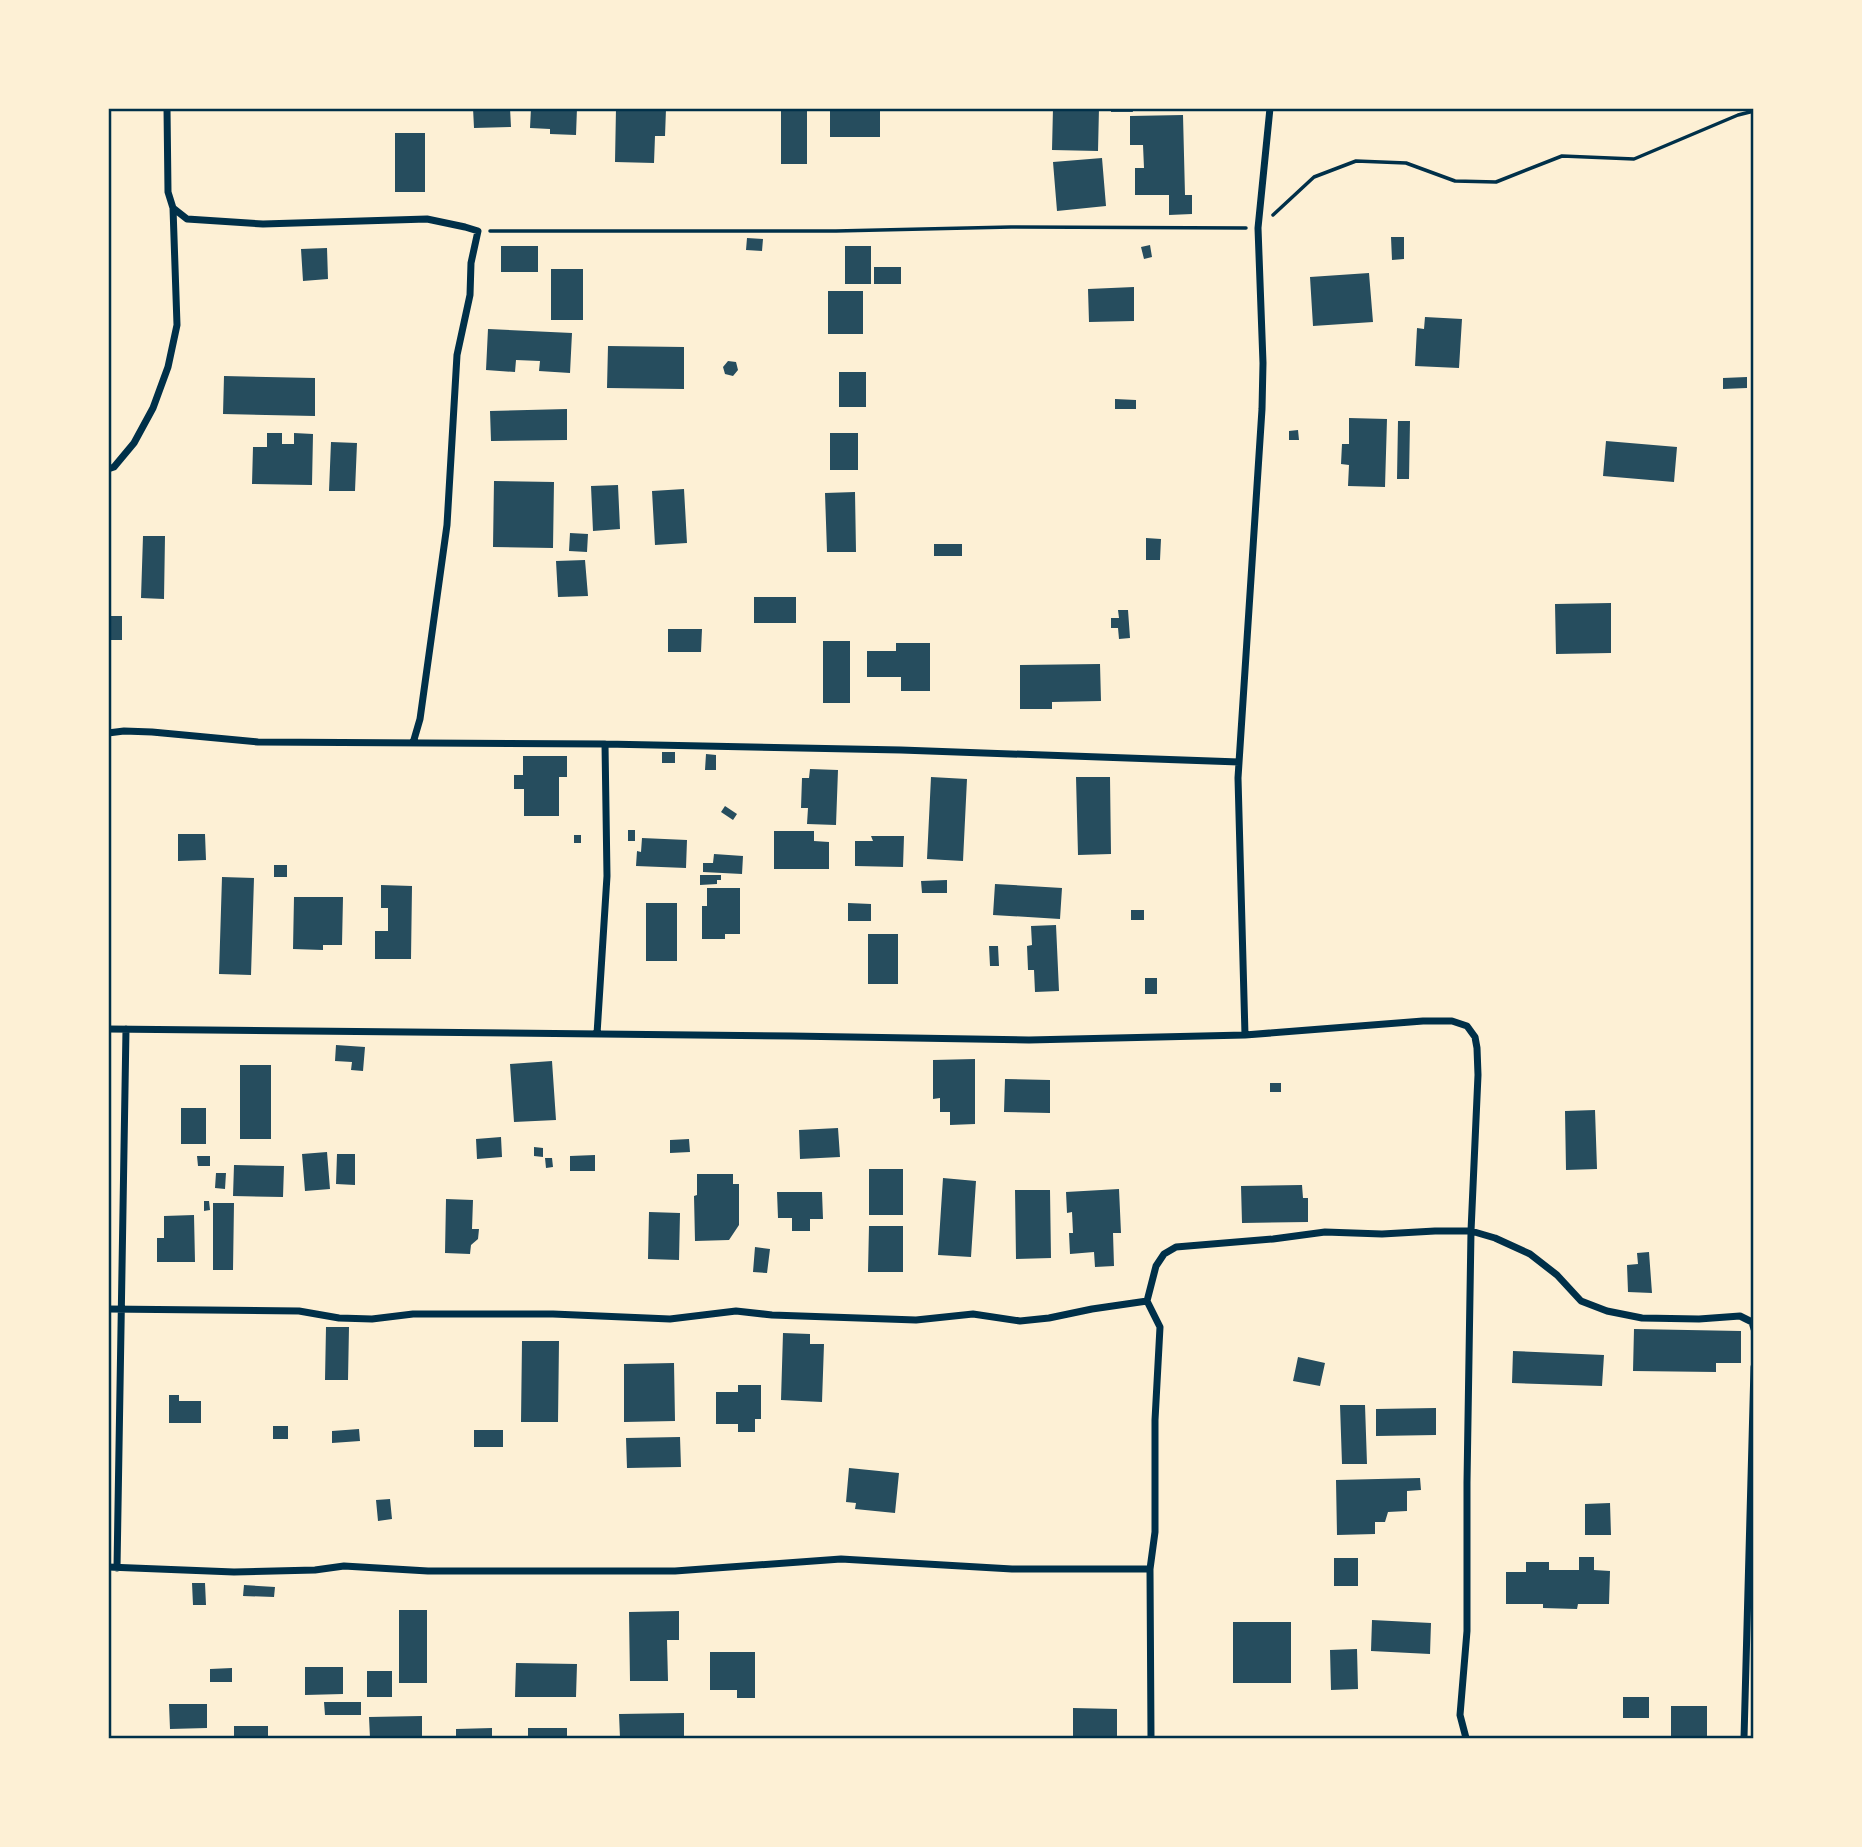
<svg xmlns="http://www.w3.org/2000/svg" width="1862" height="1847" font-family="Jost,sans-serif">
<rect width="100%" height="100%" fill="#fdf0d5"/>
<path fill="#264d5e" d="M473,108H510L511,127L474,128Z
M531,108H577L576,135L550,134V129L530,128Z
M616,108L666,109L665,136H655L654,163L615,162Z
M781,108H807V164H781Z
M830,108H880V137H830Z
M1053,108H1099L1098,151L1052,150Z
M1111,108H1132L1133,112H1111Z
M1183,115L1185,195H1192V214L1169,215V195H1135V168H1144L1143,145H1130V116Z
M395,133H425V192H395Z
M1102,158L1106,206L1057,211L1053,162Z
M1391,237H1404V259L1392,260Z
M747,238L763,239L762,251L746,250Z
M1150,245L1152,257L1144,259L1141,247Z
M501,246H538V272H501Z
M845,246H871V284H845Z
M327,248L328,279L303,281L301,249Z
M874,267H901V284H874Z
M551,269H583V320H551Z
M1369,273L1373,322L1313,326L1310,277Z
M1134,287V321L1089,322L1088,289Z
M828,291H863V334H828Z
M1425,317L1462,319L1459,368L1415,366L1417,328L1424,329Z
M488,329L572,333L570,373L539,371L540,361L516,360L515,372L486,370Z
M608,346L684,347V389L607,388Z
M728,361L736,362L738,370L733,376L725,374L723,367Z
M839,372H866V407H839Z
M224,376L315,378V416L223,414Z
M1747,377V388L1723,389V378Z
M1115,399L1136,400V409H1115Z
M567,409V440L491,441L490,411Z
M1349,418L1387,419L1385,487L1348,486L1349,465L1341,464L1342,444H1349Z
M1398,421H1410L1409,479H1397Z
M1298,430L1299,440H1289V431Z
M267,433H282V444H294V433L313,434L312,485L252,484L253,447H267Z
M830,433H858V470H830Z
M1606,441L1677,447L1674,482L1603,476Z
M331,442L357,443L355,491H329Z
M494,481L554,482L553,548L493,547Z
M618,485L620,529L593,531L591,486Z
M684,489L687,543L655,545L652,491Z
M855,492L856,552H827L825,493Z
M570,533L588,534L587,552L569,551Z
M143,536H165L164,599L141,598Z
M1146,538L1161,539L1160,560H1146Z
M934,544H962V556H934Z
M585,560L588,596L558,597L556,561Z
M754,597H796V623H754Z
M1611,603V653L1556,654L1555,604Z
M1118,610H1128L1130,638L1119,639L1118,628H1111V618H1119Z
M108,616H122V640H108Z
M668,629H702L701,652H668Z
M823,641H850V703H823Z
M896,643H930V691H901V677H867V651H896Z
M1100,664L1101,701L1052,702V709H1020V665Z
M662,752H675V763H662Z
M706,754L716,755V770H705Z
M523,756H567V777H559V816H524V789H514V775H523Z
M810,769L838,770L836,825L807,824L808,808H801L802,778H809Z
M931,777L967,779L963,861L927,859Z
M1076,777H1110L1111,854L1078,855Z
M725,806L737,814L733,820L721,812Z
M628,830H635V841H628Z
M774,831H814V841L829,842V869H774Z
M178,834H205L206,860L178,861Z
M574,835H581V843H574Z
M871,836H904L903,867L855,866V841H873Z
M642,838L687,840L686,868L636,866L637,851L641,852Z
M714,854L743,856L742,874L703,872V863H713Z
M274,865H287V877H274Z
M700,875H721V880H717V884L700,885Z
M222,877L254,878L251,975L219,974Z
M947,880V893H922L921,881Z
M995,884L1062,888L1060,919L993,915Z
M381,885L412,886L411,959H375V931H388V908H381Z
M707,888H740V934H725V939H702V906H707Z
M294,897H343L342,945H323V950L293,949Z
M646,903H677V961H646Z
M848,903L871,904V921H848Z
M1131,910H1144V920H1131Z
M1056,925L1059,991L1035,992L1034,970H1028L1027,946L1032,945L1031,926Z
M868,934H898V984H868Z
M989,946H998L999,966H990Z
M1145,978H1157V994H1145Z
M336,1045L365,1047L363,1071L351,1070L352,1062L335,1061Z
M975,1059V1124L950,1125V1112H940V1098L933,1099V1060Z
M552,1061L556,1120L514,1122L510,1064Z
M240,1065H271V1139H240Z
M1005,1079L1050,1080V1113L1004,1112Z
M1270,1083H1281V1092H1270Z
M181,1108H206V1144H181Z
M1595,1110L1597,1169L1566,1170L1565,1111Z
M838,1128L840,1157L800,1159L799,1130Z
M501,1137L502,1157L477,1159L476,1139Z
M689,1139L690,1152L670,1153V1140Z
M534,1147L543,1148V1157L534,1156Z
M327,1152L330,1189L305,1191L302,1154Z
M337,1154H355V1185L336,1184Z
M595,1155V1171H570V1156Z
M197,1156H210V1166H198Z
M545,1158H552L553,1167L546,1168Z
M234,1165L284,1166L283,1197L233,1196Z
M869,1169H903V1215H869Z
M216,1173H226L225,1189L215,1188Z
M697,1174H733V1184H739V1225L729,1240L695,1241L694,1196L697,1195Z
M943,1178L976,1181L971,1257L938,1255Z
M1302,1185L1303,1198H1308V1222L1242,1223L1241,1186Z
M1119,1189L1121,1233H1113L1114,1266L1095,1267L1094,1252L1070,1254L1069,1233H1073L1072,1212L1067,1213L1066,1192Z
M1015,1190H1050L1051,1258L1016,1259Z
M777,1192H822L823,1219H810V1231H792V1218H778Z
M446,1199L473,1200L472,1229H479L478,1239L471,1245L470,1254L445,1253Z
M204,1201H209L210,1210L204,1211Z
M213,1203H234L233,1270H213Z
M649,1212L680,1213L679,1260L648,1259Z
M194,1215L195,1262H157V1238H164V1216Z
M869,1226H903V1272H868Z
M755,1247L770,1249L767,1273L753,1272Z
M1649,1252L1652,1293L1628,1292L1627,1265L1638,1264L1637,1253Z
M326,1327H349L348,1380H325Z
M1634,1329L1741,1331V1363H1716V1372L1633,1371Z
M783,1333L810,1334V1344H824L822,1402L781,1400Z
M522,1341H559L558,1422H521Z
M1513,1351L1604,1355L1602,1386L1512,1383Z
M1298,1357L1325,1363L1320,1386L1293,1381Z
M674,1363L675,1421L624,1422V1364Z
M738,1385H761V1419H755V1432H738V1424H716V1392H738Z
M169,1395H179V1401H201V1423H169Z
M1340,1405H1365L1367,1464H1342Z
M1436,1408V1435L1376,1436V1409Z
M273,1426H288V1439H273Z
M359,1429L360,1441L332,1443V1431Z
M474,1430H503V1447H474Z
M680,1437L681,1467L627,1468L626,1438Z
M849,1468L899,1473L895,1513L855,1509L856,1503L846,1502Z
M1420,1478L1421,1490L1407,1491V1511L1388,1512L1385,1522H1375V1534L1337,1535L1336,1480Z
M390,1499L392,1519L378,1521L376,1500Z
M1610,1503L1611,1535H1585V1504Z
M1579,1557H1594V1570L1610,1571L1609,1604H1578L1577,1609L1543,1608V1604H1506V1572H1526V1562H1549V1570H1579Z
M1334,1558H1358V1586H1334Z
M192,1583H205L206,1605H193Z
M244,1585L275,1587L274,1597L243,1596Z
M399,1610H427V1683H399Z
M679,1611V1640H667L668,1681H630L629,1612Z
M1372,1620L1431,1623L1430,1654L1371,1651Z
M1233,1622H1291V1683H1233Z
M1357,1649L1358,1689L1331,1690L1330,1650Z
M710,1652H755V1698H737V1690H710Z
M516,1663L577,1664L576,1697H515Z
M305,1667H343V1694L305,1695Z
M232,1668V1682H210V1669Z
M367,1671H392V1697H367Z
M1623,1697H1649V1718H1623Z
M324,1702H361V1715H325Z
M169,1704H207V1728L170,1729Z
M1671,1706H1707V1738H1671Z
M1073,1708L1117,1709V1738H1073Z
M684,1713V1738H620L619,1714Z
M422,1716V1738H370L369,1717Z
M234,1726H268V1738H234Z
M492,1728V1738H456V1729Z
M528,1728H567V1738H528Z"/>
<g fill="none" stroke-linecap="round" stroke-linejoin="round">
<path stroke="#003049" stroke-width="3.5" d="M1273,215L1314,177L1356,161L1406,163L1455,181L1496,182L1562,156L1634,159L1738,115L1754,111
M490,231H836L1011,227L1246,228"/>
<path stroke="#003049" stroke-width="7" d="M167,108L168,192L173,208L187,219L263,224L427,219L465,227L478,231L471,263L470,295L457,355L447,525L420,719L413,743
M108,469L114,467L134,443L153,408L168,367L177,325L173,208
M108,733L124,731L152,732L258,742L605,744L901,750L1239,762
M108,1029L791,1036L1029,1040L1245,1035L1423,1021H1452L1467,1026L1475,1037L1477,1048L1478,1075L1471,1231L1467,1483V1631L1460,1715L1466,1738
M597,1034L607,876L605,744
M1245,1035L1238,778L1262,409L1263,363L1258,228L1270,108
M108,1309L299,1311L339,1318L372,1319L413,1314H553L670,1319L736,1311L772,1315L916,1320L973,1314L1020,1321L1049,1318L1092,1309L1147,1301
M108,1567L234,1572L315,1570L344,1566L428,1571H675L841,1559L1012,1569H1150
M117,1568L126,1029
M1151,1738L1150,1569L1155,1532V1420L1160,1327L1147,1301L1156,1266L1164,1254L1176,1247L1273,1239L1325,1232L1382,1234L1435,1231H1471L1495,1238L1530,1254L1557,1275L1581,1301L1607,1311L1642,1318L1699,1319L1740,1316L1752,1322L1754,1329
M1744,1738L1754,1367"/>
</g>
<rect width="1862" height="1847" fill="none" stroke="#fdf0d5" stroke-width="220"/>
<rect x="110" y="110" width="1642" height="1627" fill="none" stroke="#003049" stroke-width="2.5"/>
</svg>
